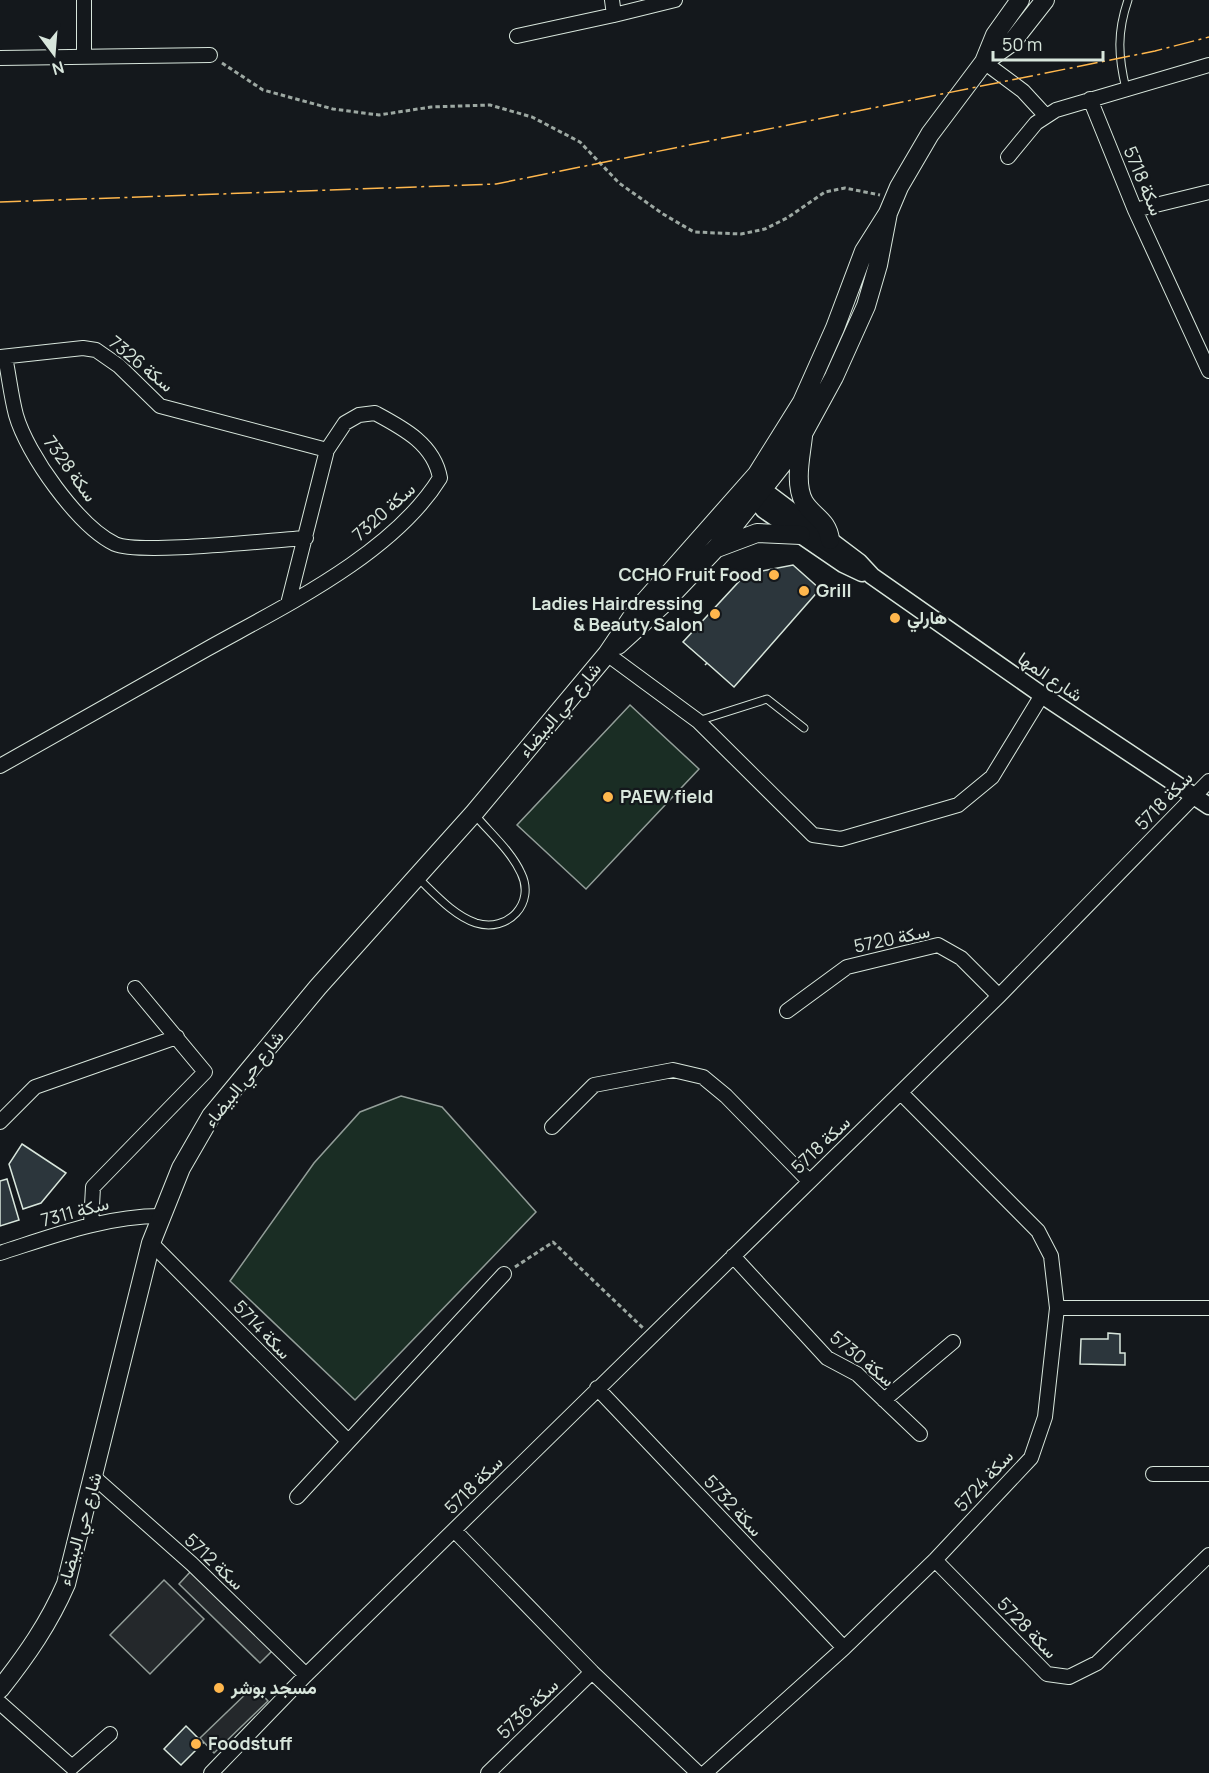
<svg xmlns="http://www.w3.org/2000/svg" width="1209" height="1773" font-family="Manrope,Vazirmatn,sans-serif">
<rect width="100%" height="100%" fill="#14181c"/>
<path fill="#1a2d24" stroke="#939e99" stroke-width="1.5" d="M630,705L699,769L586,889L517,825Z
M401,1096L442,1107L536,1212L355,1400L230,1281L314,1163L360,1112Z"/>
<path fill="#24282b" stroke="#939e99" stroke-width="1.5" d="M191,1571L273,1650L260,1663L179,1584Z
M164,1580L204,1619L150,1674L110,1635Z
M254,1686L268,1701L214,1753L200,1738Z"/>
<path fill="#2c363c" stroke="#d8e6dc" stroke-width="1.5" d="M793,565L820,589L734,687L707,663L705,665L707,663L683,642L746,574Z
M22,1144L66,1173L41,1203L23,1209L9,1164Z
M7,1179L19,1220L0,1226V1181Z
M1108,1333L1120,1334V1353H1125V1365L1080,1364L1081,1339H1108Z
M186,1726L203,1743L181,1765L164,1749Z"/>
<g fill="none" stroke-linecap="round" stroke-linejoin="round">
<defs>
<path id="service" d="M1126,89C1118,56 1117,32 1128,0
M698,721L767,699L804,728
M418,878C435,894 453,915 476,923C508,933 536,903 521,873C511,851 490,833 475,815"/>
<path id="minor" d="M84,0V57
M612,0L614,15L675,0
M517,36L614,15
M0,58L210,55
M984,62L1023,91L1046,116
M1090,99L1135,210L1209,371
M1008,157L1036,123L1056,110L1209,65
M1135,210L1209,192
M0,357L83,348L96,350L119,366L160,406L327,450
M5,357C9,376 11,396 16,415C27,454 78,526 115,544C139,555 271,540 306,538
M607,654L698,721L813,835L841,839L958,805L992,777L1042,695
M0,766C69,727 138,688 207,649C284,606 393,554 440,478C434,444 403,428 375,413L359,415L345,423L327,450L288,604
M787,1011L847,967L938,945L961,958L999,996
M0,1122L35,1087L177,1037
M552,1127L594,1085L673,1070L703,1077L726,1096L809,1181
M91,1224L93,1187L205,1072L135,988
M151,1243L348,1441
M0,1253C53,1236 105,1216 161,1216
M733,1256L827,1358L857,1374L920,1434
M1057,1308H1209
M597,1388L844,1648
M884,1400L953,1342
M1153,1474H1209
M95,1478L192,1564L306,1675
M297,1497L504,1274
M454,1530L592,1672L698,1773
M935,1560L1047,1674L1069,1677L1097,1663L1209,1555
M0,1703L72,1767L110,1734
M211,1773L306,1675L999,996L1209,781
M488,1773L592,1672
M705,1773L844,1648L935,1560L1031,1458L1045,1417L1057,1308L1051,1256L1038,1231L901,1093"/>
<path id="tertiary" d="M754,485L755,499L764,510L843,564L862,573
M749,492L770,495L859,562L872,576L1042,695L1209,806"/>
<path id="secondary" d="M984,62L1012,42L1045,0
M803,436C801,456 794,483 804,502C813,517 828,520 830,540
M717,548L757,533L801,535
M618,645L662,605L716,548L788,457L804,432L834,377L866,306L878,265L888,213L899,187L930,134L984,62L995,35L1020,0
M0,1689C27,1655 49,1623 66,1584L151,1243L181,1168L211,1116L318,987L474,813L607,654L636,611L757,474L802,402L835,328L864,251L888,213"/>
</defs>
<use href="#service" stroke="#d8e6dc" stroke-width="9"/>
<use href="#minor" stroke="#d8e6dc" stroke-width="16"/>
<use href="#tertiary" stroke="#d8e6dc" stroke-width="19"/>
<use href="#secondary" stroke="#d8e6dc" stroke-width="20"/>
<path stroke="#9da8a2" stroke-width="3" stroke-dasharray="4.5 3" stroke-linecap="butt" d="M222,63L263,90L333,109L379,115L431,107L490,105L532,117L580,142L619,183L663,214L694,232L741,234L765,229L787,218L825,192L845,188L880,195
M515,1267L553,1242L643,1328"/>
<use href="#service" stroke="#14181c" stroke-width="7"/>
<use href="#minor" stroke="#14181c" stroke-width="14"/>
<use href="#tertiary" stroke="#14181c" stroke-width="16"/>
<use href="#secondary" stroke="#14181c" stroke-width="18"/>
<path stroke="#ffb74d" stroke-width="1.5" stroke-dasharray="21 4.5 3 4.5" stroke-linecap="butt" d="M0,202L496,184L1155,51L1209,37"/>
</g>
<g fill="#ffb74d" stroke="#14181c" stroke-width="2">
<circle cx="774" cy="575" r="6"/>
<circle cx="804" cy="591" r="6"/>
<circle cx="715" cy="614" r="6"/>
<circle cx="895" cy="618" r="6"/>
<circle cx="608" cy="797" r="6"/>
<circle cx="219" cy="1688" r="6"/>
<circle cx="196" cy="1744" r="6"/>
</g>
<g text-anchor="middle" stroke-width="4.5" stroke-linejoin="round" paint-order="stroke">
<g font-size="18" fill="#d8e6dc" stroke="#14181c">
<text transform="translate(1143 181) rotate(67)" y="6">سكة 5718</text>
<text transform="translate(141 364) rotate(39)" y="6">سكة 7326</text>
<text transform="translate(70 469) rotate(54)" y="6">سكة 7328</text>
<text transform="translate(384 512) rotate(-42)" y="6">سكة 7320</text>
<text transform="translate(1050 677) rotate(34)" y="6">شارع المها</text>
<text transform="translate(560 710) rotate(-50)" y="6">شارع حي البيضاء</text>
<text transform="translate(1164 801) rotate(-46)" y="6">سكة 5718</text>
<text transform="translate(892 939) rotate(-12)" y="6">سكة 5720</text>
<text transform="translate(244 1079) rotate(-52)" y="6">شارع حي البيضاء</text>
<text transform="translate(821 1145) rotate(-44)" y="6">سكة 5718</text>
<text transform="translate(75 1212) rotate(-15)" y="6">سكة 7311</text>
<text transform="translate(262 1330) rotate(46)" y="6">سكة 5714</text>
<text transform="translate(862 1359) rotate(39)" y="6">سكة 5730</text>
<text transform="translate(984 1481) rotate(-47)" y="6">سكة 5724</text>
<text transform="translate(474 1485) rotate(-45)" y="6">سكة 5718</text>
<text transform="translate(733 1506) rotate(47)" y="6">سكة 5732</text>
<text transform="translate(80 1529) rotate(-74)" y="6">شارع حي البيضاء</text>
<text transform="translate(214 1562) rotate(43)" y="6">سكة 5712</text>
<text transform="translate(1027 1628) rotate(46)" y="6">سكة 5728</text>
<text transform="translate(528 1709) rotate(-44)" y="6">سكة 5736</text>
</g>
<g font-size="18" font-weight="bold" fill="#d8e6dc" stroke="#14181c" text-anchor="start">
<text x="762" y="581" text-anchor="end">CCHO Fruit Food</text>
<text x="816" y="597">Grill</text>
<text x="703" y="610" text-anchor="end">Ladies Hairdressing<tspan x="703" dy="21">&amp; Beauty Salon</tspan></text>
<text x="907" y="624">هارلي</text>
<text x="620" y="803">PAEW field</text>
<text x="231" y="1694">مسجد بوشر</text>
<text x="208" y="1750">Foodstuff</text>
</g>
</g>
<g transform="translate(54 54) rotate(164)" stroke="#14181c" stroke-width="4.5" paint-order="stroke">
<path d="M0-4.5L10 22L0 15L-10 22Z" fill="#d8e6dc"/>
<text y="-9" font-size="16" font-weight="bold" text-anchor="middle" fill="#d8e6dc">N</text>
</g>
<path d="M993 51v9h110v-9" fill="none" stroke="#d8e6dc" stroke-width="3"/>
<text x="1002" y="51" font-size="18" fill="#d8e6dc" stroke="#14181c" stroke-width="4.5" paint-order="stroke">50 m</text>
</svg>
